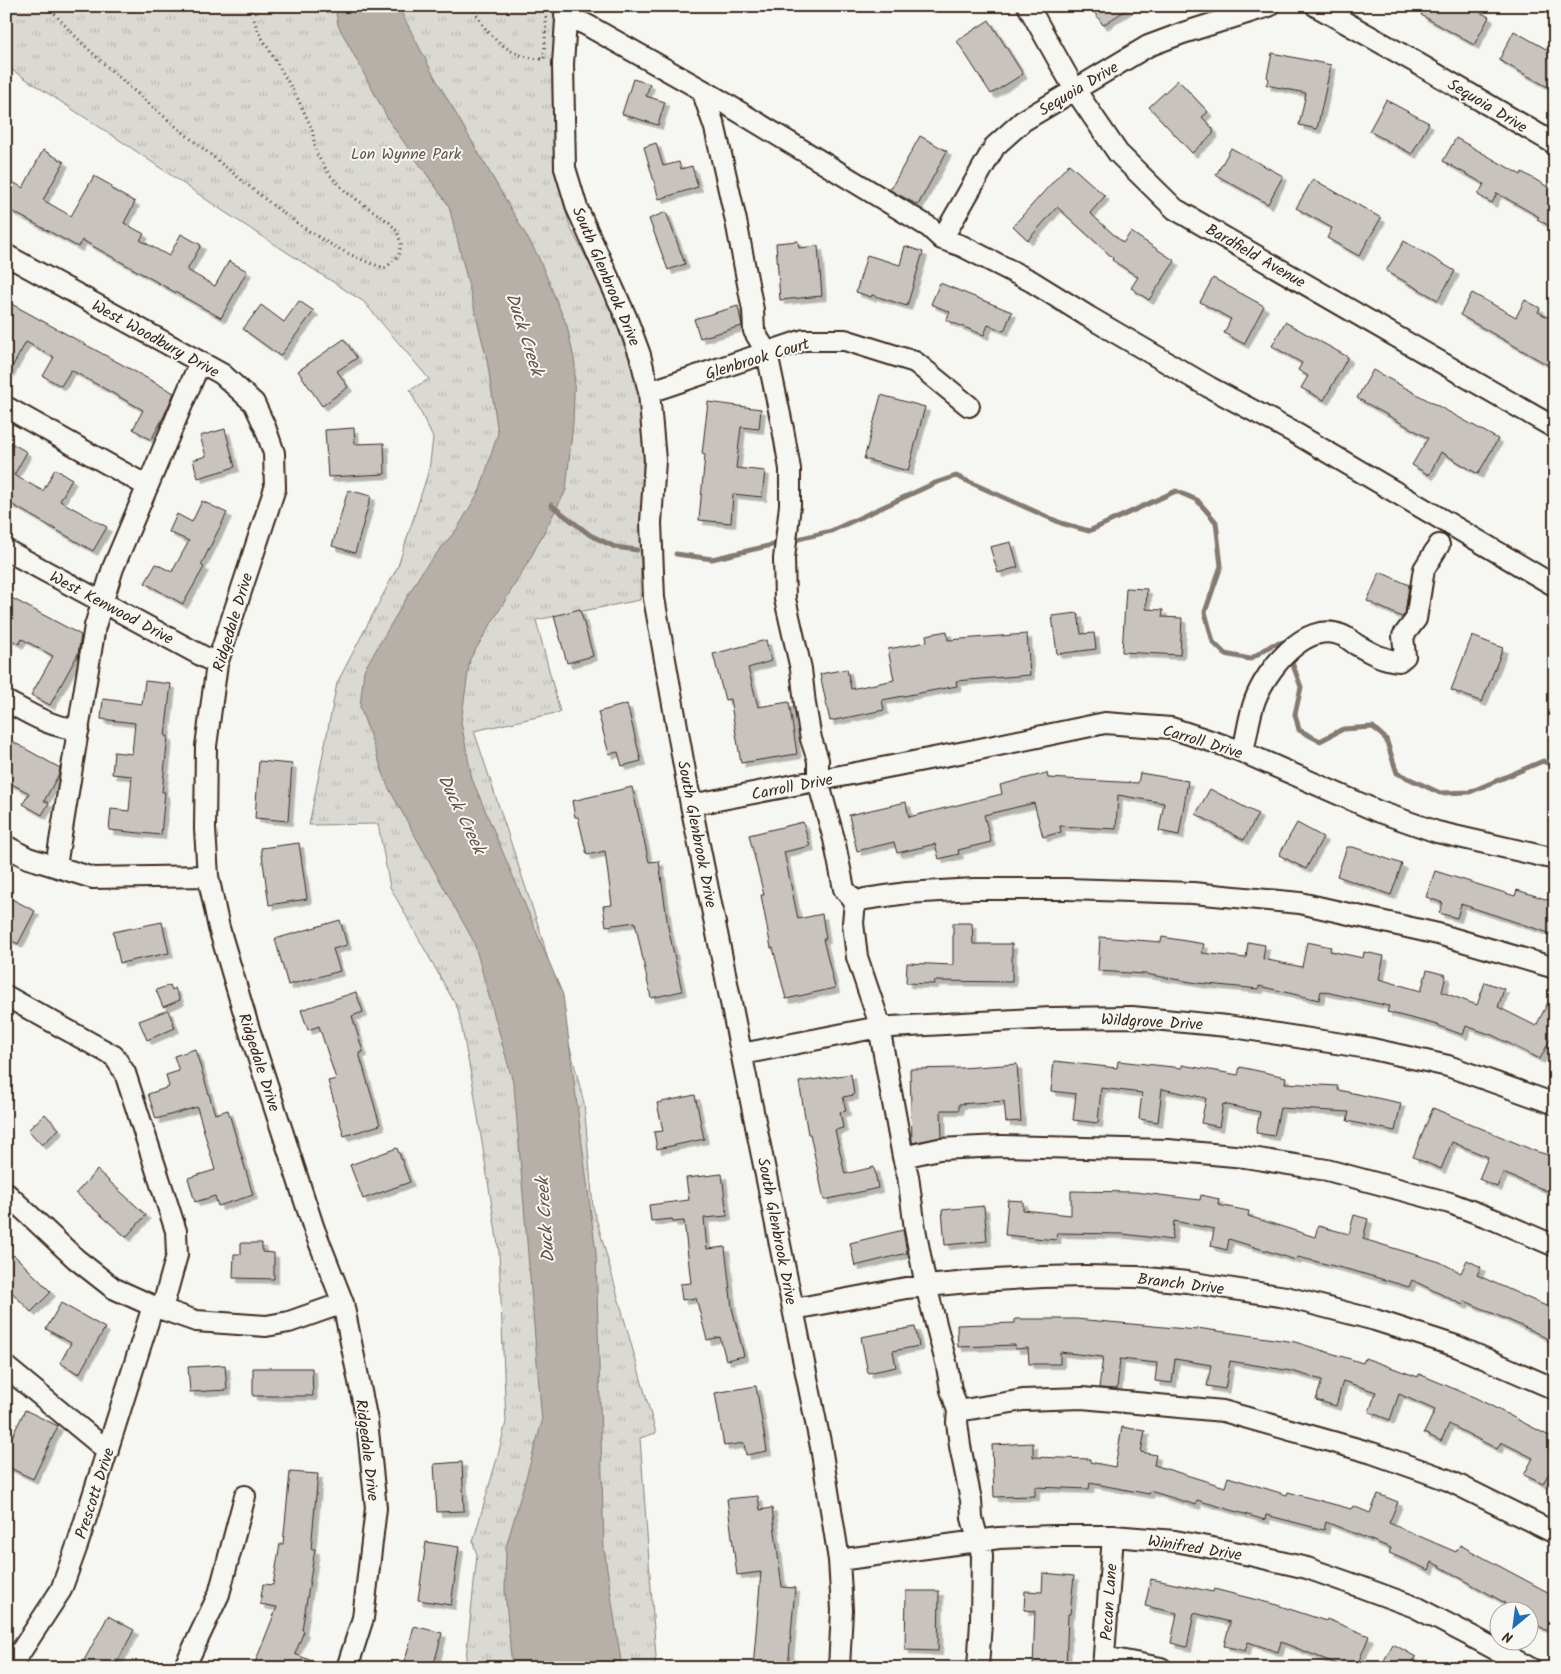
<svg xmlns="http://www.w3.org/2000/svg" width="1561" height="1674" font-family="Kalam,sans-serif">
<defs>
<pattern id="park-tufts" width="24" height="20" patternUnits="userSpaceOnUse" patternTransform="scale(1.25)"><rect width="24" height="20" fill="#dad9d3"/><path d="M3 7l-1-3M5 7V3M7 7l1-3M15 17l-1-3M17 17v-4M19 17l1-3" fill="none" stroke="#bcbab5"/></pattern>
<filter id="shadow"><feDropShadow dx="4.5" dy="4.5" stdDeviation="0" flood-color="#0004"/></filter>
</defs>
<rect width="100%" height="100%" fill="#f6f6f2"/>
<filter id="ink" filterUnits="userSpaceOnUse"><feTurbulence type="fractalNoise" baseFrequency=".02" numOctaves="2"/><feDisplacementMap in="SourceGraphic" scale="10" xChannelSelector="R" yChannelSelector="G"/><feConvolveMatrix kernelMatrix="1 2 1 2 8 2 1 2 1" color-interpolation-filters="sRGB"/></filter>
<g filter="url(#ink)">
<path fill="url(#park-tufts)" stroke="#8a8278" d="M6,6H555L552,81L554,167L570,227L602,288L644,394L643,476L640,600L536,620L560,712L474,731L542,937L584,1103L593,1207L656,1433L640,1438L656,1657L654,1668H465L477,1555L473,1542L498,1455L506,1422L499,1252L473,1085L458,1009L390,887L378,824L309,825L337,683L398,566L429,470L433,438L410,390L429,379L364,302L223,211L127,145L6,66Z"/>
<path fill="#b6b0a9" stroke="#857a71" d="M335,6H398L433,74L538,256L567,326L575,364L573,423L566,490L530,559L470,659L461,722L472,779L563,995L596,1253L604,1549L622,1668H512L505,1590L506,1547L542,1422L514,1086L474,942L388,787L360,707L364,670L423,570L457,529L480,490L498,433L487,360L449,206L389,121L338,25Z"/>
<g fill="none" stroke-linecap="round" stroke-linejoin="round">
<path stroke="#857a71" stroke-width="5" d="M551,505L590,535L615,547L637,550
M790,541L831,531L935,483L956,476L1061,523L1089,531L1176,491L1197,500L1216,522L1221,566L1205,612L1213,642L1225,654L1250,659L1272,645L1284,642L1286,646
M676,554L712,559L781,543
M1290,657L1301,687L1295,714L1299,730L1320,741L1343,729L1373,727L1386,739L1397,773L1440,793L1470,792L1543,761L1555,767"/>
</g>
<path fill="#c8c3be" stroke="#3b2a1e" filter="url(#shadow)" d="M1090,6H1132L1103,25Z
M1426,6H1469L1489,17L1474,45L1421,15Z
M989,20L1023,74L991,94L957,41Z
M1514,31L1555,54V91L1499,60Z
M1272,53L1331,65L1317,129L1299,125L1306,93L1266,85L1269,79L1267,77Z
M633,79L650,84L646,96L665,102L658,125L622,114Z
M1178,80L1208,112L1202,117L1213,129V134L1192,153L1149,107Z
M1386,100L1429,123L1412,154L1369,131Z
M920,136L947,151L918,205L890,190Z
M1456,138L1521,175L1522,172L1555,191V229L1537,219L1539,217L1497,193L1492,203L1478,195L1484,184L1443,161Z
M656,143L663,166L679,162L681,169L692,166L698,187L659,199L644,147Z
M1231,148L1283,176L1268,204L1216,175Z
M43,150L64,162L43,200L71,216L94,176L112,186L111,189L135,202L124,223L144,234L140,240L169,256L181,234L201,245L187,270L215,286L229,261L247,271L221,318L82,240L78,247L6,208V178L23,188Z
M1069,164L1105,196L1090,213L1123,243L1131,232L1175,261L1149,300L1131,288L1138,277L1112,260L1113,258L1057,207L1028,240L1013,226Z
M1313,179L1381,218L1359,256L1327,238L1332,228L1296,208Z
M666,212L685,264L668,270L649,219Z
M798,241L799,248L818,246L822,296L780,300L776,243Z
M1404,241L1455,271L1438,300L1386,271Z
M905,246L923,252L907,306L872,295L871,297L856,292L867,255L900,265Z
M1213,278L1264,306L1244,344L1224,333L1231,319L1200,302Z
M940,283L1012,312L1004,331L988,325L984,335L946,320L950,312L931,304Z
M1472,293L1516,317L1525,300L1540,308L1538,312L1555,321V369L1460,315Z
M6,301L174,393L164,416L151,440L133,429L143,410L71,370L61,386L43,376L54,357L26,342L6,378Z
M299,301L314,311L280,356L243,329L261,305L284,322Z
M738,306L742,326L700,338L694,319Z
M1285,322L1348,357L1324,400L1301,388L1308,376L1298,370L1302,363L1272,346Z
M344,339L357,358L337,371L348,387L322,406L298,371Z
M1373,370L1498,439L1478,474L1441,452L1429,475L1412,465L1428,438L1357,398Z
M881,395L925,407L908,471L864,459Z
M708,402L761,409L759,429L741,427L736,468L765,471L762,497L733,494L731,523L699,520L705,455L702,454Z
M354,428L355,444L384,443L385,474L328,477L325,430Z
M225,429L235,467L198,478L193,460L206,456L200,436Z
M6,440L27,452L14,475L43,491L55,469L72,479L60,501L107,527L93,551L6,501Z
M348,490L371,496L355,553L332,546Z
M202,501L227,513L201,565L204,567L183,604L145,583L156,564L172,572L189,541L169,532L177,514L192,522Z
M1011,542L1018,567L998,573L990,547Z
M1380,572L1409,585L1405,614L1402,617L1367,601Z
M1126,588L1147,589L1146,609L1163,610L1162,617L1182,618L1180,655L1122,652Z
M6,595L81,635L78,654L50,705L31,695L53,656L22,639L19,644L6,637Z
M580,609L593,656L567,663L554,616Z
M1078,613L1081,634L1094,633L1096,649L1057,654L1052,616Z
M947,631L948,640L1027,634L1030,675L956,681L957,686L882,700L884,710L830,721L820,674L847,669L851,689L894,680L888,649L927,642L926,635Z
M1472,636L1503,648L1482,702L1451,690Z
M766,640L771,661L748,668L758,707L789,702L797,754L741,763L730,699L725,700L713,654Z
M145,681L171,684L165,736H168L162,792H165L161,835L109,830L111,809L129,811L132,776L112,774L114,752L132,754L135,723L101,719L103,699L142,704Z
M627,704L641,761L622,766L618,752L609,754L598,712Z
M6,738L60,768L59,774L44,801L49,803L42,815L23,804L29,793L6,781Z
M259,761L292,764L288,821L255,818Z
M1047,773L1048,778L1138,783L1140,773L1188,781L1179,835L1159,831L1164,803L1118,795L1116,829L1060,826L1061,832L1043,837L1034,803L984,815L991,842L958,850L959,854L939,859L935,844L897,853L894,842L857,851L849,815L906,802L909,817L1002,794L1000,785Z
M632,787L649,862L659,861L668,927L682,991L651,998L635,922L606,926L603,906L612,905L605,851L587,855L578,817H575L572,801Z
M1210,789L1258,814L1244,840L1196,814Z
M803,822L810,846L784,852L798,919L822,914L826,939H823L835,988L786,999L773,948H771L761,895H764L749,835Z
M1297,823L1323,837L1306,869L1279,855Z
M299,843L307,899L269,905L261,848Z
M1347,847H1353L1402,864L1391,895L1337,876Z
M1435,871L1515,896L1517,890L1555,902V935L1461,904L1457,918L1439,913L1443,903L1426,897Z
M6,896L35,911L18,944L6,937Z
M340,920L347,945L333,949L340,971L288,985L275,939Z
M162,922L169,953L120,963L113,932Z
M953,923H972L973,944H1012V982L934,981V984L906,983L907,963L953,965Z
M1100,937L1161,942L1162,937L1204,944L1202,953L1246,958L1248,942L1265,945L1263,959L1302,967L1307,942L1331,947L1330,951L1363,958L1364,952L1384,956L1379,979L1421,991L1427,970L1446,975L1442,992L1477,1005L1485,982L1504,989L1498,1007L1536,1026L1555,989V1030L1540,1059L1492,1035L1466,1026L1463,1035L1434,1024L1387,1012L1389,1006L1321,991L1319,1000L1259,986V989L1197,983L1145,974L1098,971Z
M170,985L172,990L175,988L180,1000L163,1007L156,990Z
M356,992L363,1012L352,1016L363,1052L359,1053L380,1125L344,1136L328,1081L336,1079L319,1026L308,1030L301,1010Z
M168,1010L175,1028L147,1040L139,1021Z
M195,1049L215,1114L228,1110L253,1195L218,1206L215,1196L195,1202L188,1178L215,1170L197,1107L156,1119L148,1094L169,1087L166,1075L179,1071L174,1056Z
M1054,1061L1117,1068L1118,1061L1182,1068V1065L1238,1075L1240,1067L1286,1077L1285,1083L1338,1086V1090L1401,1103L1395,1131L1347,1121L1349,1112L1280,1108L1274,1136L1256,1133L1260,1112L1223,1104L1219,1127L1201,1123L1206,1098L1162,1089L1158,1122L1139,1119L1142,1093L1101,1088L1098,1123L1073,1120L1076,1094L1051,1091Z
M1017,1064L1021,1121L1006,1122L1004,1101L959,1104V1110H941L942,1137L912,1143L910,1069L962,1068Z
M851,1074L854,1095L843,1097L846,1111L840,1112L843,1128L835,1130L845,1174L874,1167L878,1188L824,1200L810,1134H808L799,1082Z
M695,1095L704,1139L657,1149L654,1132L663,1131L657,1103Z
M1433,1108L1535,1151L1555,1157V1194L1503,1173L1497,1187L1479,1179L1488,1157L1452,1142L1441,1169L1413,1157Z
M45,1114L59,1129L42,1145L28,1130Z
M397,1148L410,1182L363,1199L350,1165Z
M97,1170L146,1215L126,1237L76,1193Z
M722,1174L727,1216L704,1218L707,1249L725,1247L732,1308L744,1356L726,1360L720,1337L707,1340L696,1298L682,1300L680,1284L691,1283L684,1221L673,1222L672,1219L651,1221L649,1205L689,1200L686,1178Z
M1071,1191L1135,1192L1200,1200L1201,1195L1219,1199L1218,1205L1249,1211L1248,1216L1315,1237L1318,1226L1349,1234L1354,1215L1368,1219L1363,1239L1440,1262L1461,1273L1467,1260L1481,1267L1477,1275L1555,1310V1343L1531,1330L1465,1301L1463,1305L1412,1280L1409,1287L1354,1271L1298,1257L1296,1260L1229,1239L1227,1250L1211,1246L1214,1229L1174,1221L1172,1240L1123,1234L1057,1233L1056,1240L1005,1235L1008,1200L1023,1201V1210L1071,1215Z
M984,1206L987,1241L945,1245L942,1210Z
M903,1230L907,1253L855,1266L850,1243Z
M241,1243H262V1252L274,1253V1279L233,1278L234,1254H241Z
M14,1255L51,1292L31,1312L6,1286V1263Z
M61,1303L105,1328L79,1374L60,1363L71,1343L46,1329Z
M1015,1319H1076L1197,1330V1328L1295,1342L1363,1363L1365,1358L1418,1377L1419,1374L1476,1398L1555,1439V1461L1543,1484L1524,1475L1533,1458L1501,1442L1497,1449L1449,1424L1441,1441L1424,1433L1435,1410L1399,1394L1390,1420L1369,1412L1376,1392L1343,1381L1336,1406L1316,1400L1322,1380L1291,1371L1230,1361L1225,1389L1207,1386L1211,1365L1175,1359L1172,1383L1155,1381L1157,1363L1120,1359L1117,1389L1099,1388L1103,1357L1060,1352V1364H1029L1028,1348L1015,1349V1345L958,1347L957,1325L1015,1323Z
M915,1327L919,1346L893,1351L896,1367L868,1373L861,1337Z
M225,1365L227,1390L190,1392L188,1367Z
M253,1368H312L313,1396H253Z
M756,1386L767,1451L746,1455L744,1443L724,1446L715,1393Z
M25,1410L58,1426L33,1479L6,1466V1449Z
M1122,1427L1145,1431L1141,1452L1156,1455L1154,1465L1225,1487L1228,1477L1287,1495L1288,1492L1351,1509L1353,1506L1370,1513L1378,1494L1398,1502L1389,1523L1456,1552L1460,1545L1555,1596V1635L1528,1620V1612H1511L1503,1607L1505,1603L1432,1562L1429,1570L1389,1553L1391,1548L1326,1522L1324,1530L1266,1515L1265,1520L1197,1500L1196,1505L1150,1491L1149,1494L1090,1483L1089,1489L1035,1487V1496L994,1497L992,1445L1033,1443V1457L1090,1459V1462L1115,1467Z
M462,1462L464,1511L437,1512L434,1464Z
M290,1472L318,1474L311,1549H315L302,1630L304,1631L295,1654L326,1667L253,1668L277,1607L260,1604L263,1584L273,1585L280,1544H283Z
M758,1496L760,1510L772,1508L782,1587L795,1588L788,1668H753L761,1572L737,1575L727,1499Z
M426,1542L459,1547L451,1605L418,1600Z
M1043,1573L1074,1576L1070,1614H1068L1066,1668H1033L1035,1611L1024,1610L1025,1591L1042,1592Z
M1151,1579L1213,1592L1214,1589L1277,1605L1326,1621L1327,1619L1369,1636L1356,1668H1347L1281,1642L1278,1652L1248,1642L1245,1651L1224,1646L1230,1622L1194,1613L1187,1647L1171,1643L1177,1613L1145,1606Z
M906,1591H939L938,1651L905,1650Z
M108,1616L134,1630L114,1668H80Z
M414,1626L442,1633L433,1668H403Z
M1393,1644L1416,1657L1410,1668H1380Z"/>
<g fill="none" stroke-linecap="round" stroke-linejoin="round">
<defs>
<path id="minor" d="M567,6L563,64L565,168L577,208L626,317L640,355L649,392L655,460L651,523L654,598L691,805L821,1447L839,1560L842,1610L839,1668
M1028,6L1075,90L1118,153L1175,209L1555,428
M1316,6L1417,63L1555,144
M565,16L585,24L713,96L929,227L942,239L962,246L1031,281L1089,317L1209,387L1295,433L1555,586
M702,90L715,128L736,221L753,310L754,331L767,353L783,429L790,469V505L784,559L785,599L801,669L805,704L811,739L818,760V781L834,839L844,889L855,902L853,923L857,957L877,1016L903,1157L939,1149L1001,1146L1168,1150L1245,1157L1327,1170L1450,1203L1495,1220L1555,1246
M942,239L995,146L1023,121L1148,46L1183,33L1269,6
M6,255L222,374L254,403L265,427L274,453L275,488L217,664L206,746L205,829L208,876L219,928L248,1026L314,1229L343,1303L367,1421L376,1508L363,1618L347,1668
M649,392L804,340H845L915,362L969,406
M6,407L147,486
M6,550L217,664
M6,701C30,714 51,728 79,729
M1243,752C1247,735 1249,716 1255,700C1266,671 1305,620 1341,635C1347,637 1352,642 1357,645C1371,653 1383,660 1399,661L1405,656L1403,636L1416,619L1424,569L1439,545
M691,805L975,750L1105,723L1171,728L1238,750L1377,811L1437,832L1555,859
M6,846L28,858L93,878L208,876
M56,866L95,626L113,568L200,362
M855,902L865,899L907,893L974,889H1067L1193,893L1300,903L1438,934L1555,968
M6,996L114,1056L125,1073L176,1231L177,1255L162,1309
M742,1054L874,1028L1051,1018L1132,1017L1227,1026L1368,1048L1448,1066L1555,1104
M903,1157L908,1176L915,1229L926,1286L947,1366L951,1390L958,1411L957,1422L960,1446L971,1500L972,1518L982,1555L981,1622L978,1668
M6,1193L76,1259L113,1288L153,1306L196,1321L266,1326L289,1322L343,1303
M794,1309L906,1288L979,1281L1043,1277L1085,1276L1137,1277L1187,1282L1286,1297L1375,1320L1456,1346L1555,1389
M6,1367L108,1451
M958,1411L1023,1400L1082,1398L1223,1411L1372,1453L1426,1472L1448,1480L1555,1533
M839,1560L999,1538L1054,1536H1113L1175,1541L1250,1555L1307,1568L1358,1586L1415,1607L1471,1636L1530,1668
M1104,1657L1161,1668
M10,1668L61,1590L78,1543L153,1306
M184,1668L219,1594L245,1496
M1103,1668L1113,1536"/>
</defs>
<use href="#minor" stroke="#3b2a1e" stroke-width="24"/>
<path stroke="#3b2a1e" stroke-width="3" stroke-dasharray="1 4" stroke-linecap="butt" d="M48,6C68,30 90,51 112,71C144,100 177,128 211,155C264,198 319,248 385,268L391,263L399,255L401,244L397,231L389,222L346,192L329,174L316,153L312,129L297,97L258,31L249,6
M473,6C484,36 512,59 544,59L547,6"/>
<use href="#minor" stroke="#f6f6f2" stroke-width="20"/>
</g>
</g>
<g text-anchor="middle" stroke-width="4" stroke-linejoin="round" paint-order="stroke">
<g font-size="16" fill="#3b2a1e" stroke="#f6f6f2">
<text transform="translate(1078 88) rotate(-31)" y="6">Sequoia Drive</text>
<text transform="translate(1488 105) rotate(31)" y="6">Sequoia Drive</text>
<text transform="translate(1256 255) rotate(30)" y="6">Bardfield Avenue</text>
<text transform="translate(607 276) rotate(67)" y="6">South Glenbrook Drive</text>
<text transform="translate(156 338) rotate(29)" y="6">West Woodbury Drive</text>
<text transform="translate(757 358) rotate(-17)" y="6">Glenbrook Court</text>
<text transform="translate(112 607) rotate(28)" y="6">West Kenwood Drive</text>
<text transform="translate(232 622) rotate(-73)" y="6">Ridgedale Drive</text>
<text transform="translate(1203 741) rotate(17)" y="6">Carroll Drive</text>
<text transform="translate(792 786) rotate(-11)" y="6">Carroll Drive</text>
<text transform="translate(698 834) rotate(79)" y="6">South Glenbrook Drive</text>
<text transform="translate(1152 1021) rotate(3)" y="6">Wildgrove Drive</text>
<text transform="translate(260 1062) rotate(72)" y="6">Ridgedale Drive</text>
<text transform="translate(778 1231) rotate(79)" y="6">South Glenbrook Drive</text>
<text transform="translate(1181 1283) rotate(7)" y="6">Branch Drive</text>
<text transform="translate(368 1450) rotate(83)" y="6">Ridgedale Drive</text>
<text transform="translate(94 1493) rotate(-72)" y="6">Prescott Drive</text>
<text transform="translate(1195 1547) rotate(9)" y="6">Winifred Drive</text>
<text transform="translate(1108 1602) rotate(-86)" y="6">Pecan Lane</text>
</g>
<g font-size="16" fill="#63564b" stroke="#f6f6f2">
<text x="406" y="159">Lon Wynne Park</text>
</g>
<g font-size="18" font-style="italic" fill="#605248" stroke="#f6f6f2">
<text transform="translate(525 334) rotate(72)" y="6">Duck Creek</text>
<text transform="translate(462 814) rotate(64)" y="6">Duck Creek</text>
<text transform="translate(545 1220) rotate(-94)" y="6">Duck Creek</text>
</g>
</g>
<rect width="1561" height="1674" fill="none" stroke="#f6f6f2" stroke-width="25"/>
<rect x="12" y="12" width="1536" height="1649" fill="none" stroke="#3b2a1e" stroke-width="2" filter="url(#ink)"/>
<g transform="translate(1514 1626) rotate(209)"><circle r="24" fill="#f6f6f2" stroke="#aba49d"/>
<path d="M0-4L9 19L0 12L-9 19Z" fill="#1f6fb2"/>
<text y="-8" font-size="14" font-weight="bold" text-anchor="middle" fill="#3b2a1e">N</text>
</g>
</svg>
